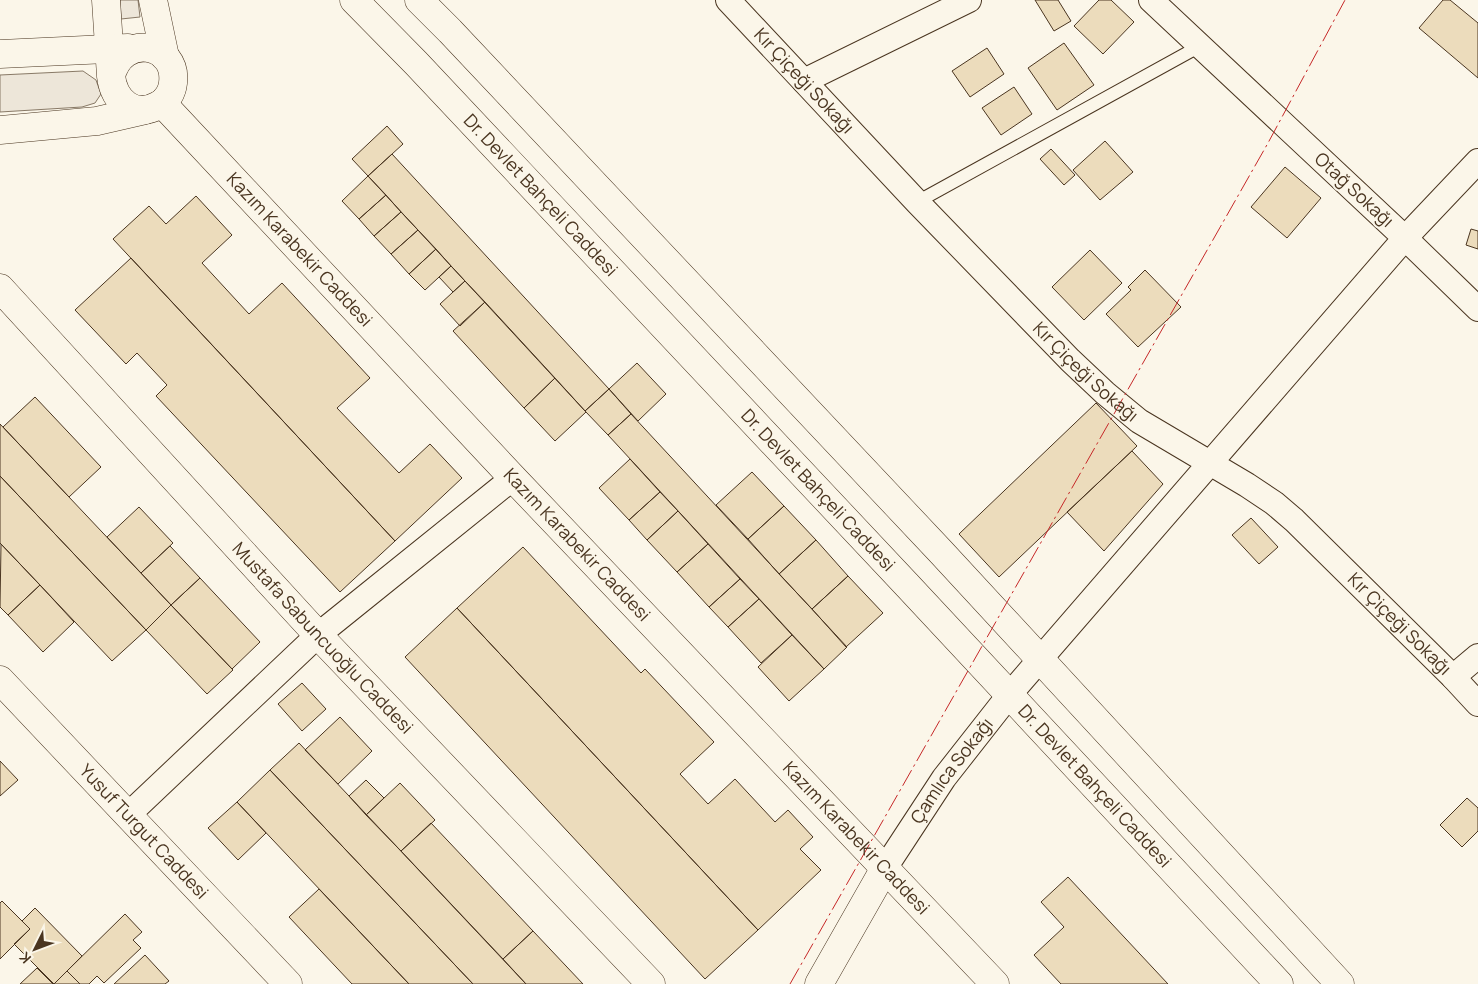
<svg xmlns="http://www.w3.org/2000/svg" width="1478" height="984" font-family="Manrope,sans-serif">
<rect width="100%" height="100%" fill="#fbf6e9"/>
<path fill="#ede6d9" stroke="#887966" d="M120,0H138L140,17L121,19Z
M83,71L96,80L101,94L95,103L82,107L0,112V75Z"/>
<path fill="#ecdcbc" stroke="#4a3520" d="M1035,0H1058L1071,21L1054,31Z
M1099,0H1111L1134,22L1103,54L1074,26Z
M1443,0H1450L1478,23V78L1419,28Z
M1064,43L1094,85L1057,110L1028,68Z
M987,48L1004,74L970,97L952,71Z
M1014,87L1032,114L1001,135L982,108Z
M387,126L403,144L368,176L352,159Z
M1105,141L1133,172L1100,200L1073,170Z
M1051,149L1075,175L1064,185L1040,159Z
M392,154L609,389L585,411L368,176Z
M1285,167L1321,198L1287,238L1251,207Z
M368,176L386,195L359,219L342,201Z
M386,195L401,212L374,236L359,219Z
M196,196L232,235L202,263L249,314L282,283L370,378L337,408L399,473L430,444L462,478L395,541L113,239L149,206L166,224Z
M401,212L418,230L391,254L374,236Z
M1471,229L1478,231V249L1466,245Z
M418,230L436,249L409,274L391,254Z
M436,249L451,266L425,290L409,274Z
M1090,250L1122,283L1084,320L1052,287Z
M131,258L395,541L340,592L156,396L167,385L137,353L126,364L75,310Z
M451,266L465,281L453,292L439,277Z
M1145,270L1181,307L1138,347L1106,314L1131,290L1128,287Z
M465,281L485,302L460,326L440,304Z
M485,302L555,378L524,408L453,331Z
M637,363L666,394L638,421L609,389Z
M555,378L586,412L555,441L524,408Z
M609,389L631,414L608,435L585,411Z
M35,397L101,467L69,497L3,427Z
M1096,403L1137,446L999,577L959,534Z
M631,414L847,647L824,669L608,435Z
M0,424L171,605L146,630L0,476Z
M1132,451L1163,484L1104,551L1067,512Z
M630,459L660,492L629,520L599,488Z
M752,472L784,506L748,539L716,505Z
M0,476L146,630L112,661L0,543Z
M660,492L678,511L647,540L629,520Z
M784,506L816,540L779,574L748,539Z
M139,507L173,543L141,573L107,537Z
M678,511L708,544L677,572L647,540Z
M1251,518L1278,547L1259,564L1232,535Z
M816,540L848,576L812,609L779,574Z
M1,544L40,585L8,615L0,607Z
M708,544L740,579L709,607L677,572Z
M170,546L200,578L171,605L141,573Z
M523,547L641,673L645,669L714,742L680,774L708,804L735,779L775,822L788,810L813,837L800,849L821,870L758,930L457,608Z
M848,576L883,613L846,647L812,609Z
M200,578L260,642L232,669L171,605Z
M740,579L759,599L728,627L709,607Z
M40,585L74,622L43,652L8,615Z
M759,599L792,635L761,663L728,627Z
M171,605L233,670L207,694L146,630Z
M457,608L758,930L705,979L405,657Z
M792,635L824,669L789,701L758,667Z
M302,683L326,709L302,731L278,704Z
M340,717L372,751L338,784L305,750Z
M299,743L349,796L526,984H473L270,770Z
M0,761L18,780L0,796Z
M270,770L473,984H409L237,802Z
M366,780L384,798L366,815L349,796Z
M400,783L435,820L401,851L366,815Z
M1467,798L1478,808V831L1462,847L1440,825Z
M237,802L266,833L238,860L208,828Z
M431,823L533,931L503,959L401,851Z
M1068,877L1168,984H1061L1034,955L1064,927L1041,902Z
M319,889L409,984H352L289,917Z
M2,901L30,929L0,959V903Z
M35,908L82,956L54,984L14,944L30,929L22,921Z
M125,914L142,932L133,940L141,948L104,983L97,976L89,984H80L67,971Z
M533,931L583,984H526L503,959Z
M145,955L169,981L165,984H114Z
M37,968L53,984H20Z
M67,971L80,984H54Z"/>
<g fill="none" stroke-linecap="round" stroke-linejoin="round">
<defs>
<path id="service" d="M917,202L1200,46"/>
<g id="minor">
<path id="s1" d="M728,0L917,202L1070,360L1105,393L1139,421L1247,485L1274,503L1294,520L1453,677L1478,704"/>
<path d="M804,81L969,0"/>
<path d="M1478,161L1405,238L1478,309"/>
<path d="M1453,677L1478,656"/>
<path d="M129,814L318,635L513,478"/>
<path id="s2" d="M885,868L944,778L1010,694L1405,238L1151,0"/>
</g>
<g id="tertiary">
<path d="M106,0L111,76C114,101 134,119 159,105C167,100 172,92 173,83C178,43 122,32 111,76"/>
<path d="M153,0L165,57"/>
<path id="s3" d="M354,0L416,63L907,585L1279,984"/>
<path d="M419,0L450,31L941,552L1340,984"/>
<path d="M0,54L128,48"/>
<path id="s4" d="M162,103L513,478L995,984"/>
<path d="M0,130L97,121L145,110"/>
<path id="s5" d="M0,288L318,635L651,984"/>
<path id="s6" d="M0,680L288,984"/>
<path d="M819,984L885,868"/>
</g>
</defs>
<use href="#service" stroke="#4a3520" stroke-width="14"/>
<use href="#minor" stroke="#4a3520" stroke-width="26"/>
<use href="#tertiary" stroke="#4a3520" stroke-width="29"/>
<use href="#service" stroke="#fbf6e9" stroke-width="12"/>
<use href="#minor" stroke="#fbf6e9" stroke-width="24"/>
<use href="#tertiary" stroke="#fbf6e9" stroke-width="28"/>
<path stroke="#c62828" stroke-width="1" stroke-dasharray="18 4 2.5 4" stroke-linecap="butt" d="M790,984L1268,143L1345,0"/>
</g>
<g text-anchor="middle" stroke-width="4" stroke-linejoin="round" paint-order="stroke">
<g font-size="18" fill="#4a3520" stroke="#fbf6e9">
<text dy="6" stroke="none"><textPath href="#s1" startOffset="111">Kır Çiçeği Sokağı</textPath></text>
<text transform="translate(1354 190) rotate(43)" y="6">Otağ Sokağı</text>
<text dy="6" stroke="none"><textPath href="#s3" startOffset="270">Dr. Devlet Bahçeli Caddesi</textPath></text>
<text dy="6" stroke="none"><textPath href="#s4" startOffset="201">Kazım Karabekir Caddesi</textPath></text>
<text dy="6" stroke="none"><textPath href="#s1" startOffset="516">Kır Çiçeği Sokağı</textPath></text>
<text dy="6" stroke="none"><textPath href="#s3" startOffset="675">Dr. Devlet Bahçeli Caddesi</textPath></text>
<text dy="6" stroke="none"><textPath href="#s4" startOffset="606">Kazım Karabekir Caddesi</textPath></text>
<text dy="6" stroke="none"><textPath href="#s1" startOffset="921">Kır Çiçeği Sokağı</textPath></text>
<text dy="6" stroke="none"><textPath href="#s5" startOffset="476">Mustafa Sabuncuoğlu Caddesi</textPath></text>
<text dy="6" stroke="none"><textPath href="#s2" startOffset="118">Çamlıca Sokağı</textPath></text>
<text dy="6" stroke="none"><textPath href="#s3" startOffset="1080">Dr. Devlet Bahçeli Caddesi</textPath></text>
<text dy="6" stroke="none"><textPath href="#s6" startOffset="209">Yusuf Turgut Caddesi</textPath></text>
<text dy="6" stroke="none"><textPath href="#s4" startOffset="1011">Kazım Karabekir Caddesi</textPath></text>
</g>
</g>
<g transform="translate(35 949) rotate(228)" stroke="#fbf6e9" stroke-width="4" paint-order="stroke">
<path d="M0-4L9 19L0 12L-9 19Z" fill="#4a3520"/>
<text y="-8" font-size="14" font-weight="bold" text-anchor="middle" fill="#4a3520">K</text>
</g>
</svg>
